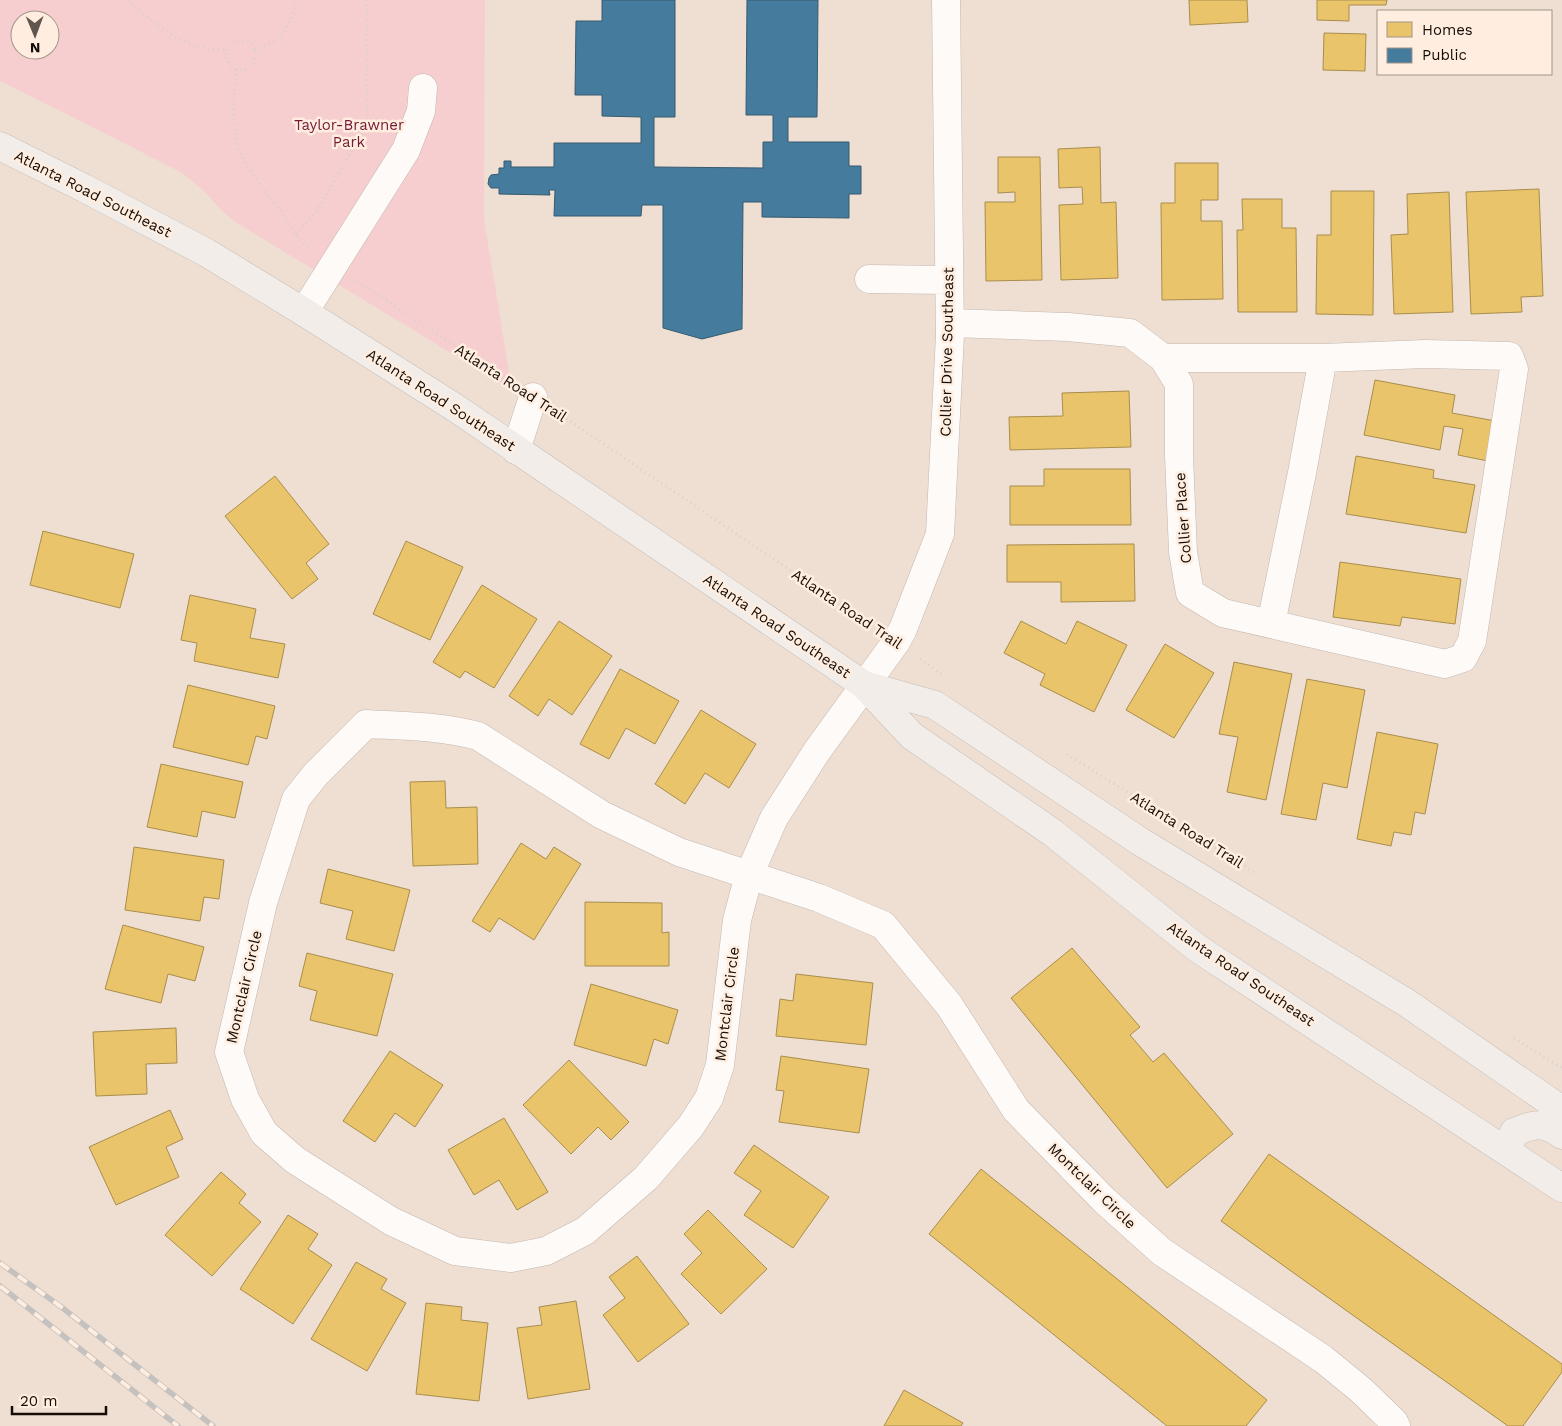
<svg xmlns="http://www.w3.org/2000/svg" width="1562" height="1426" font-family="'Work Sans',sans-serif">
<rect width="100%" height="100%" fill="#efdfd3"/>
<path fill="#f6cecf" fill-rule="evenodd" d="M0,0H485L484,219L512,390L235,222L221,210L204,191L182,173L65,113L0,81ZM20,20H50V50H20Z"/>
<path fill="#e9c46a" stroke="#a98d4c" d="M1189,0H1247L1248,22L1190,25Z
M1317,0H1387L1386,5H1349V21L1317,20Z
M1324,33L1366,34L1365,71L1323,70Z
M1100,147L1101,203L1116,202L1118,278L1061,280L1059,205L1083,204L1082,187L1059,188L1058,149Z
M998,157H1040L1042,280L986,281L985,202H1015V192L998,193Z
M1175,163H1218V200H1201V221H1222L1223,299L1162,300L1161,203H1175Z
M1539,189L1543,296L1521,297L1522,312L1471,314L1466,192Z
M1331,191H1374L1373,315L1316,314L1317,235H1331Z
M1449,192L1453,312L1394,314L1391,235L1408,234L1407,194Z
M1242,199H1282V228H1296L1297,312H1238L1237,230H1243Z
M1375,380L1455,395L1452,413L1501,422L1493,462L1458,455L1463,429L1444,426L1440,450L1364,435Z
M1129,391L1131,447L1010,450L1009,417L1063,416L1062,393Z
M1356,456L1434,470L1433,478L1475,485L1466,533L1346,514Z
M1044,469H1130L1131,525H1010V486H1044Z
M275,476L329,544L306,563L318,579L292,599L225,516Z
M43,531L134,554L120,608L30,585Z
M406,541L463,567L430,640L373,614Z
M1134,544L1135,601L1061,602V582H1007V545Z
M1340,562L1461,579L1455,624L1402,617L1400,626L1333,617Z
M482,585L537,619L494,688L465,671L460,678L433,662Z
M190,595L256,609L250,638L285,644L278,678L194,661L197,643L181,640Z
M559,621L612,656L572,715L549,699L538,716L509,696Z
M1021,621L1066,644L1077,621L1127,645L1094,712L1040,685L1045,674L1004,653Z
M1165,644L1214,673L1174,738L1126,710Z
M1234,662L1292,674L1266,800L1227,792L1238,737L1219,734Z
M620,669L679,701L655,744L626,728L609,759L580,744Z
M1307,679L1365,690L1347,788L1323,783L1316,820L1281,814Z
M188,685L275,706L267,739L256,736L248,765L173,747Z
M701,710L756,744L729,788L705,773L685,804L655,784Z
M1377,732L1438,744L1425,814L1415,812L1411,835L1394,832L1391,846L1357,839Z
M161,764L243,782L235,818L202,811L197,837L147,827Z
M445,781L446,808L477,807L478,864L413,866L410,782Z
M521,843L546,859L554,847L581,864L534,940L499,918L490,932L472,921Z
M134,847L224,860L219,899L204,897L200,921L125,910Z
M328,869L410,890L394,951L346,939L353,911L320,903Z
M585,902L662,903V933L669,932V966H585Z
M123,925L204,947L195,981L168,974L161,1003L105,989Z
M1072,948L1140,1027L1130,1035L1153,1062L1164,1053L1233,1134L1167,1188L1011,998Z
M307,953L393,974L377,1036L310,1020L317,991L299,986Z
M796,974L873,983L866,1045L776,1036L780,999L793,1001Z
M591,984L678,1010L668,1044L654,1039L646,1066L574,1045Z
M176,1028L177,1063L146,1064L147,1094L96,1096L93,1032Z
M390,1051L443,1085L415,1127L395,1113L375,1142L343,1121Z
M781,1056L869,1069L859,1133L779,1122L784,1091L776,1090Z
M569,1060L629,1122L611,1140L598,1127L571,1154L523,1105Z
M170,1110L183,1139L166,1147L179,1177L116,1205L89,1147Z
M504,1118L548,1192L517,1210L499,1180L474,1195L448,1150Z
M754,1145L829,1197L793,1248L744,1215L761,1191L734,1173Z
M1269,1154L1562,1364V1372L1523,1426H1508L1221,1221Z
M981,1169L1267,1400L1246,1426H1167L929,1234Z
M221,1172L246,1194L239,1203L261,1222L212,1276L165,1235Z
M708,1210L767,1269L721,1314L681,1274L702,1253L684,1234Z
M288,1215L318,1234L308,1249L332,1265L293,1324L240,1289Z
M637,1256L689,1324L638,1362L603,1315L625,1298L609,1277Z
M356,1262L387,1279L381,1289L406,1303L367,1371L311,1339Z
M576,1301L590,1389L528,1399L517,1328L542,1325L539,1307Z
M426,1303L462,1307L461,1320L488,1323L479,1401L416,1394Z
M904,1390L963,1423L961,1426H884Z"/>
<path fill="#457b9d" stroke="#375a6f" d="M602,0H675V117H654V167L763,168V142H773V115H746L747,0H818L817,117H788V142H849V166H861V194H849V218L762,217V202H743L742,329L702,339L663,328V205H642L641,216H554L555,190H549L550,195L499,194V188H491L488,184L489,178L491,175L499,174V168H504V161H511V167H554V143H641V117L602,116V95H575L576,21H602Z"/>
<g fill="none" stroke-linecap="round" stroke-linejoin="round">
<defs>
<path id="minor" d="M946,0L950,335L940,534L903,629L896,642L817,751L774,818L749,875L737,920L720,1065L709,1098L691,1126L646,1178L585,1231L546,1251L511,1258L455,1251L391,1221L295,1160L264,1133L245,1099L229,1052L263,903L296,799L316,774L366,724C404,726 442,726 478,736L602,815L679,852L819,898L883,925L949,1005L1016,1110L1105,1201L1162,1252L1323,1359L1361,1390L1394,1422L1396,1426
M869,279L949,280
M304,312L406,150L421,111L423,88
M950,323L1068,327L1130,333L1163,358L1179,384V456L1183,552L1190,593L1223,613L1445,664L1463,658L1472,641L1514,369L1509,356L1425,354L1323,358H1163
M516,450L533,397
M1271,624L1302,473L1323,358"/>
<path id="major" d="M0,146L84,188L207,253L304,312L454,407L864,685L912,736L1053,833L1197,948L1562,1188
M864,685L935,705L1141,842L1407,1003L1562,1110
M1507,1151L1514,1132C1535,1124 1543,1121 1562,1135"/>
</defs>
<use href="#minor" stroke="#c4b7ae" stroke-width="29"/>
<use href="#major" stroke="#c6bfb8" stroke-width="29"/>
<path stroke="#d6d1ce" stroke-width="3" stroke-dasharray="1 4" stroke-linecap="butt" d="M128,0C160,29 181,48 226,50
M226 55a15 15 0 1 1 30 0a15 15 0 1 1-30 0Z
M255,50C284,39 288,29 297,0
M237,69C233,97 231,127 241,154C250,175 267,193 280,211C289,223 297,240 309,248
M296,234L317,211L367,124V0
M357,281L508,381
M558,413L871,625
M920,659L941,674
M1067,754L1254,872
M1514,1038L1562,1068"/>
<use href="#minor" stroke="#fdfaf8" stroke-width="28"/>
<use href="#major" stroke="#f3ede9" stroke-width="28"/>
<defs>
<path id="rail" d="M0,1263L60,1306L213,1426
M0,1286L178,1426"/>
</defs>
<use href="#rail" stroke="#c5c1be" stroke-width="5.5"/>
<use href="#rail" stroke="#ffeee0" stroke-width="4" stroke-dasharray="11" stroke-linecap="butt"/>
</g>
<g text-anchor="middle" stroke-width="5" stroke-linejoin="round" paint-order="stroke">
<g font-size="15" fill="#751a37" stroke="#ffeee0">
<text x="349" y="130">Taylor-Brawner<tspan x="349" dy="17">Park</tspan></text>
</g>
<g font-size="15" fill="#150c05" stroke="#ffeee0">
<text transform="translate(93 194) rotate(27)" y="5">Atlanta Road Southeast</text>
<text transform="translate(947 352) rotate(-89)" y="5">Collier Drive Southeast</text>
<text transform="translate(511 383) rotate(33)" y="5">Atlanta Road Trail</text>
<text transform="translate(441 400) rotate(33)" y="5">Atlanta Road Southeast</text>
<text transform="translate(1183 518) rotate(-94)" y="5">Collier Place</text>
<text transform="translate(847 609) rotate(34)" y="5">Atlanta Road Trail</text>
<text transform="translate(777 626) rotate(34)" y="5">Atlanta Road Southeast</text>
<text transform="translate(1187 830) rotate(32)" y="5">Atlanta Road Trail</text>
<text transform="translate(1241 974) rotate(34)" y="5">Atlanta Road Southeast</text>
<text transform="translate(244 987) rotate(-77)" y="5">Montclair Circle</text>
<text transform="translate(727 1004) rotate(-83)" y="5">Montclair Circle</text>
<text transform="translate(1092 1186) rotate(44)" y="5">Montclair Circle</text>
</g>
</g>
<rect x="1377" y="10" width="175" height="65" fill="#ffeee0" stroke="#a19488"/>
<rect x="1387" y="22" width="25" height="15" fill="#e9c46a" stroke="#a19488"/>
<text x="1422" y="35" font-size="15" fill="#150c05">Homes</text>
<rect x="1387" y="48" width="25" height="15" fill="#457b9d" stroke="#a19488"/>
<text x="1422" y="60" font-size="15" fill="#150c05">Public</text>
<g transform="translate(35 35) rotate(179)"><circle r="24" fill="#ffeee0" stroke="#a19488"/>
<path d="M0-4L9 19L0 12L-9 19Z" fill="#61564d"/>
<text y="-8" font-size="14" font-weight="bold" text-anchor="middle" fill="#150c05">N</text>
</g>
<path d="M12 1406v8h94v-8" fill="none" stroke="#150c05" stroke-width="2.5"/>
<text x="20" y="1406" font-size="15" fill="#150c05" stroke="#ffeee0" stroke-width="4" paint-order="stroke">20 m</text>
</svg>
